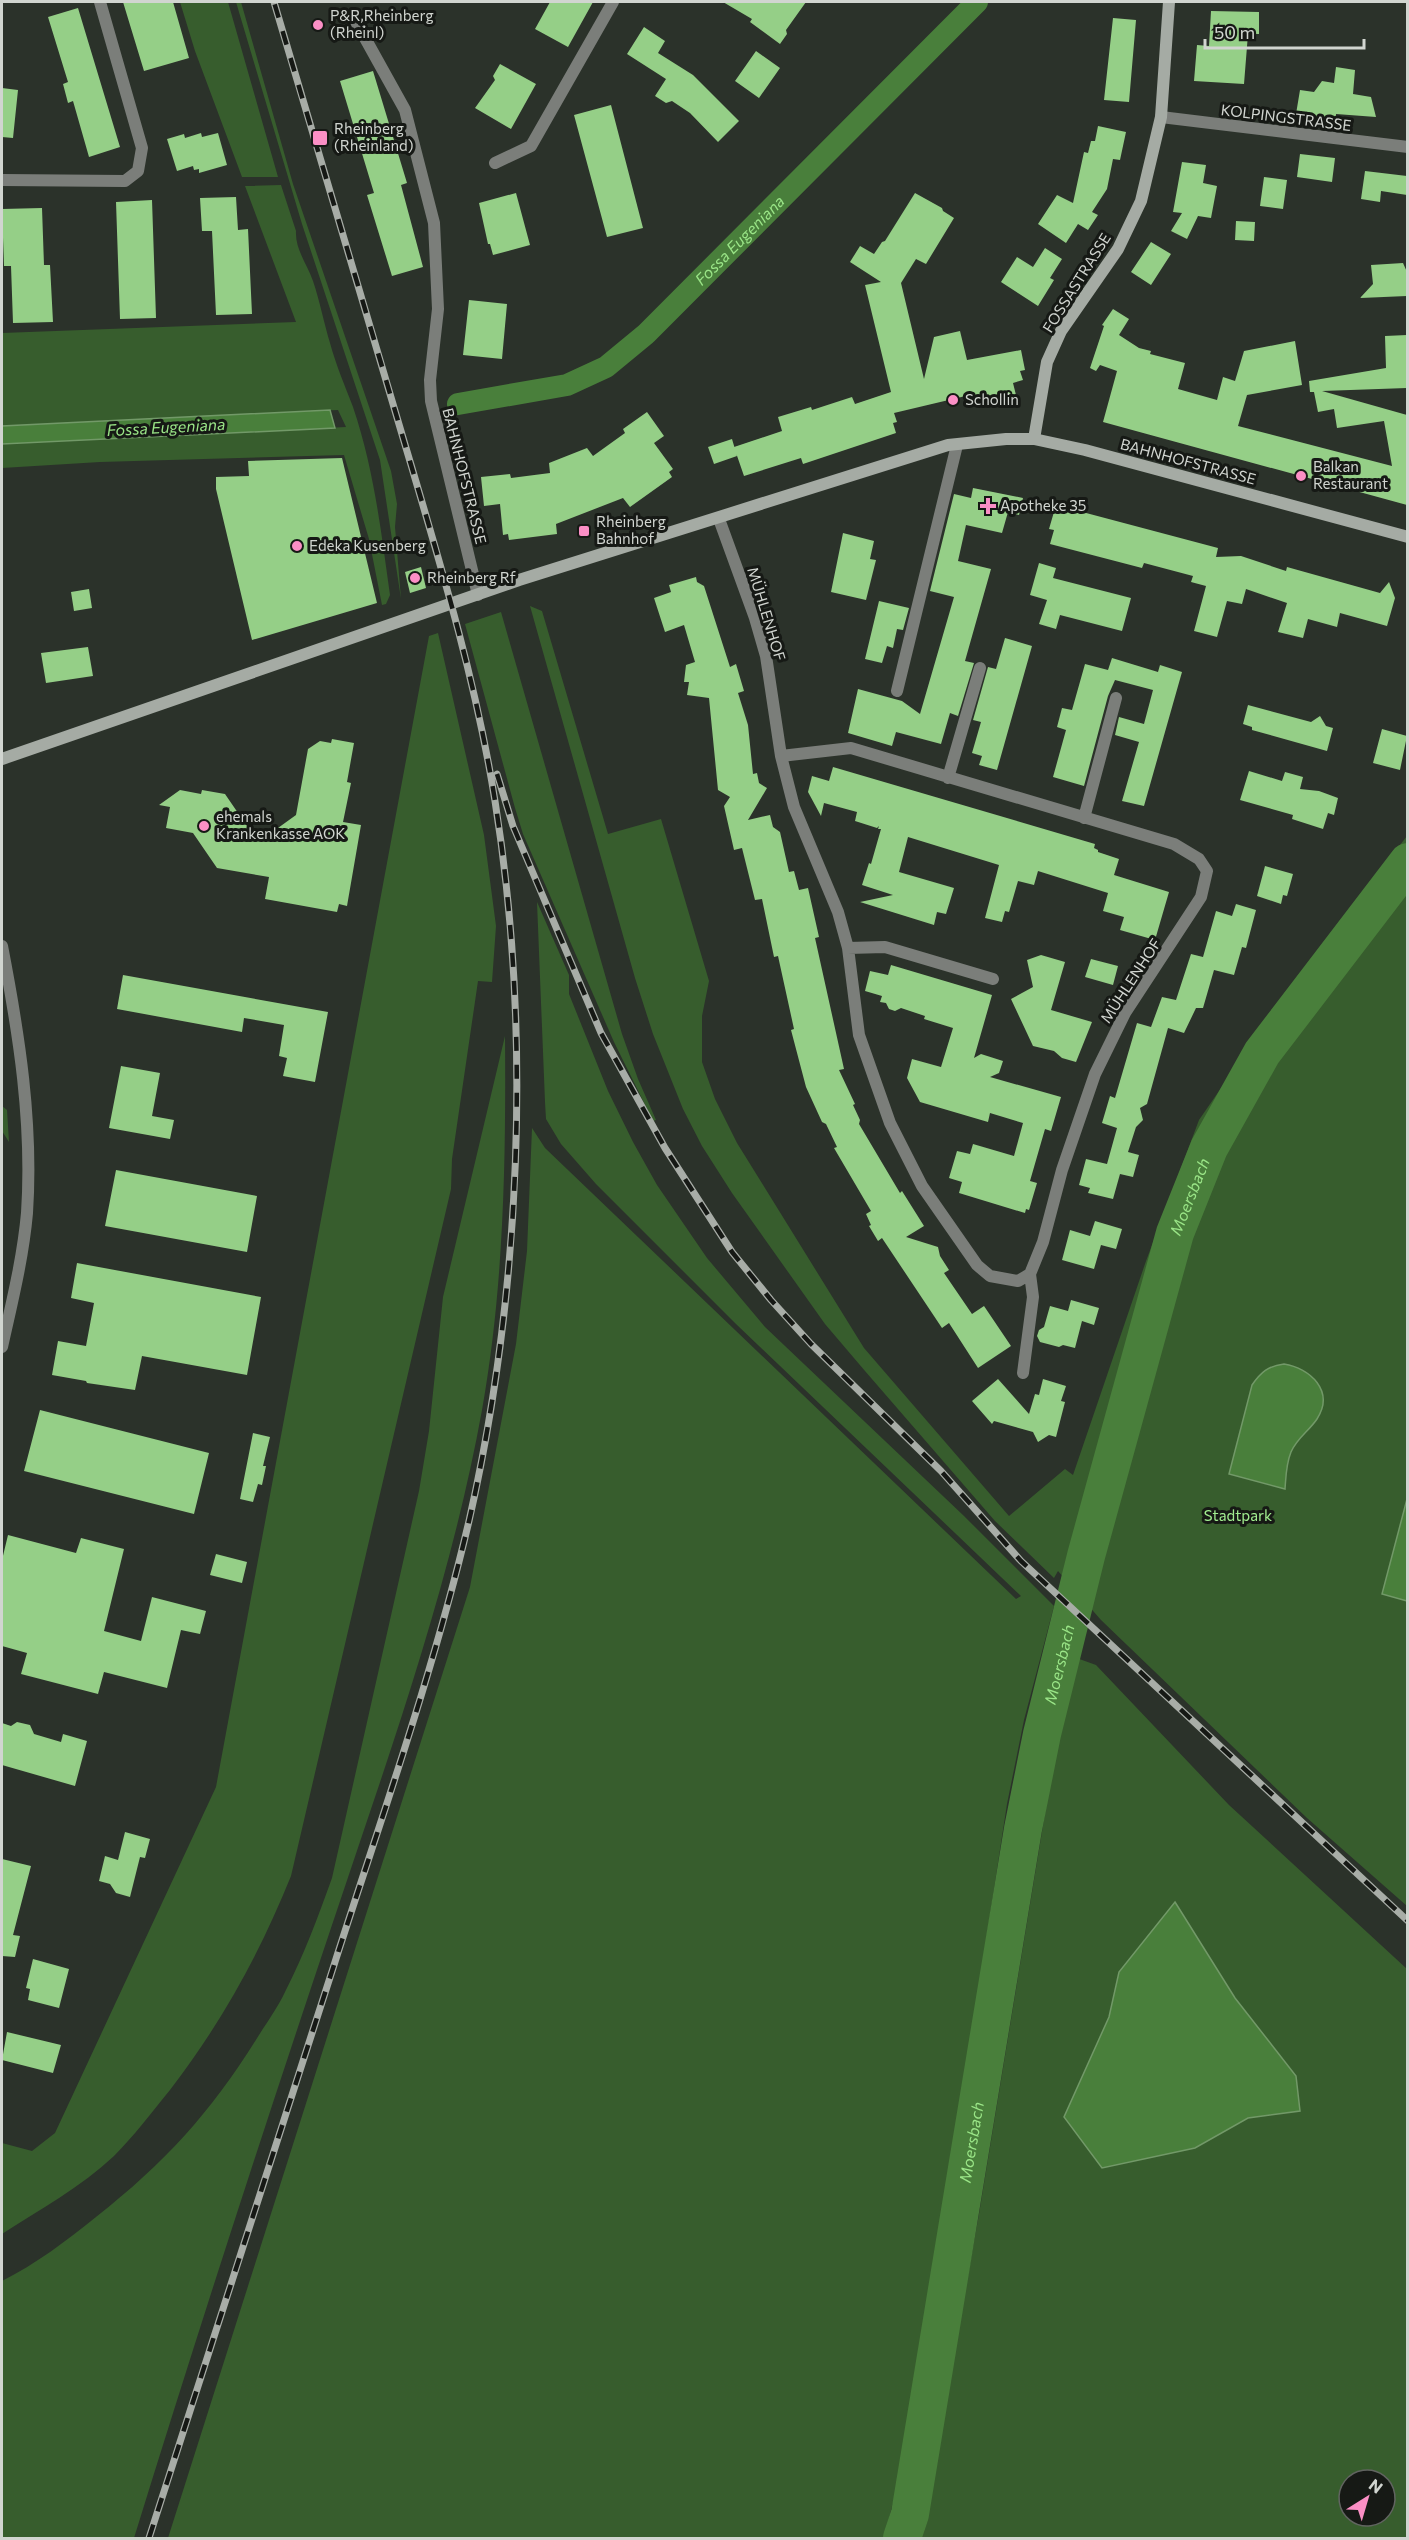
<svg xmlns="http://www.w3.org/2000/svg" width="1409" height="2540" font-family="Commissioner,sans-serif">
<rect width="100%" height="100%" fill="#2b322a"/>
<path fill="#375d2d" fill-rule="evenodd" d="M180,2H228L278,177H242L195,51Z
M236,2H241L293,184L391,471L397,504L395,527L401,599L380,460L302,224Z
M281,185L296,231C295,249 307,264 313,281C320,302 324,323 330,343C336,365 345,386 353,407C374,469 381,531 390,595L386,604L382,605L369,539L344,455L100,462L2,468V444L346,427L338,410L2,426V333L296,322L245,186Z
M530,606L542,611L608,834L661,819L709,981L702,1016V1062L715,1099L737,1143L864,1348L1009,1516L1065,1469L1073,1475L1146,1261L1199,1120L1299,975L1407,836V1906L1307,1818L1101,1620L1058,1571L1054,1578L995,1521L865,1371L825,1324L732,1193L702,1146L683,1109L653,1034L635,978Z
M501,612L622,1034L638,1079L656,1120L653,1121L614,1042L523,834L515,808L465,624Z
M438,633L484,835L496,926L492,982L478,981L452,1159L451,1189L291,1876C259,1955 222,2022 170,2090C152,2112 134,2136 114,2156C81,2187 39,2210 2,2234V2143L32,2151L55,2133L216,1787L429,636Z
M537,902L569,975V994L608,1091L633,1142L657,1185L707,1258L765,1327L964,1516L1054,1606L1024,1720L1007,1804L964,2084L898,2483L884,2538H168L470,1587L516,1344L527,1251L532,1128L545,1148L1016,1599L1021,1596L736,1324L596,1184L561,1144L546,1119L545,1102Z
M505,1036C506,1160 504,1287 482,1410C450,1587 388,1757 331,1928C263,2131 197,2334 134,2538H2V2281C36,2264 66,2241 96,2217C166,2162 212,2111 259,2035C268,2021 278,2007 285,1992C304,1955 318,1917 332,1878L419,1491L429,1431L443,1297Z
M2,1106L7,1110L9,1142L2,1131Z
M1071,1656L1096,1665L1229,1805L1407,1969V2538H921L979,2214ZM1119,1972L1235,1998L1296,2076L1300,2111L1248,2118H1064L1109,2017ZM1349,2480H1385V2516H1349Z"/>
<path fill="#497f3b" stroke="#729968" stroke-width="1.5" d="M330,410L335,428L2,444V426Z
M1284,1364C1310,1368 1335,1391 1317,1419C1309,1431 1297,1438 1291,1452C1286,1464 1286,1476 1285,1489L1229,1474L1252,1385C1261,1372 1268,1366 1284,1364Z
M1407,1499V1601L1382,1594Z
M1175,1902L1235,1998L1296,2076L1300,2111L1248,2118L1195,2148L1102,2168L1064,2117L1109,2017L1119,1972Z"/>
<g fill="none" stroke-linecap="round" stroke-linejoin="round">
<path stroke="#497f3b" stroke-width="22" id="s1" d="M458,404L567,385L606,367L646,334L977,2"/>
<path stroke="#497f3b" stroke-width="38" id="s2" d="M902,2538L910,2514L1023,1829L1042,1734L1086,1556L1175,1233L1209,1148L1262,1053L1408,862"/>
</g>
<path fill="#95cf87" d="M123,2H173L189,58L144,71Z
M550,2H593L568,47L535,29Z
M723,2H806L786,30L787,34L780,44L750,22L752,19Z
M78,8L120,147L89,157L73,101L68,103L63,84L68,82L48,17Z
M1211,11L1259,12V34H1248L1244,84L1194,81L1197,45L1209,46Z
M1113,18L1136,20L1129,102L1104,100Z
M644,27L665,41L658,53L693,75L739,121L718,142L690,113L672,101L666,103L655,96L666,79L627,54Z
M756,51L780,68L759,98L735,81Z
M500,64L536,84L511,129L475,108L495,80L493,76Z
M1336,67L1355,70L1353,94L1371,97L1376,117L1336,114V120L1296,114L1300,90L1314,92L1322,81L1334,83Z
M373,71L407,183L401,185L423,267L392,276L367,195L374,193L340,81Z
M2,88L18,90L13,138L2,137Z
M611,105L643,228L607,237L574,115Z
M1098,126L1126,132L1120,160L1113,159L1107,189L1092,212L1098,215L1088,230L1078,224L1066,243L1038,224L1057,195L1073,203L1084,152L1088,153L1091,141H1095Z
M201,133L202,137L218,133L227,165L199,173V169L194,170L193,166L177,171L167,139L184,134L185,138Z
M1300,154L1335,158L1332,182L1297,177Z
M1182,162L1206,165L1203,183L1217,186L1211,218L1198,216L1187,239L1171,231L1182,213L1173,212Z
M1365,171L1407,176V195L1381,191L1380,202L1361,199Z
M1264,177L1287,180L1283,209L1260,206Z
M516,193L530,245L493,255L490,244H488L479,203Z
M915,193L942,208L943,211L954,218L926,264L916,259L901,283L924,379L934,337L960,331L967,360L1021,350L1025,370L1020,371L1023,380L1013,383L1016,395L977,404L974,394L894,413L897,422L893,423L896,433L803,464L801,458L744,476L734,447L782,431L778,417L811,407L812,410L852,397L855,404L891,392L865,285L881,282L850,262L860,246L874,254L882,242L885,241Z
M236,197L238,230L248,229L252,314L216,315L212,231H202L200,198Z
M152,200L156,318L120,319L116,202Z
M42,208L44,265H50L53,322L13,323L11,266H4L2,209Z
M1236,221L1255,222L1254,241L1235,240Z
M1151,242L1171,254L1151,285L1131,272Z
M1045,248L1062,259L1050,278L1054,280L1038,306L1001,282L1017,257L1033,267Z
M1403,263L1407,272V296L1360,298L1373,284L1371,265Z
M469,300L507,304L502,359L463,355Z
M1113,309L1129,319L1119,335L1139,348L1151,351L1150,354L1185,363L1178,389L1217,400L1223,377L1235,381L1244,351L1295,341L1302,385L1247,395L1238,426L1392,466L1384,421L1337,428L1334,409L1318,412L1314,392H1310L1309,381L1386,368L1385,336L1407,335V388L1322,391L1407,415V505L1103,422L1117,371L1100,365L1096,371L1090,368L1104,326L1102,325Z
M647,412L664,436L654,443L673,469L669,472L672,477L630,507L623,498L556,524L557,534L509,540L508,534L503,535L500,504L484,506L481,477L510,474L511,478L550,473L549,463L587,448L593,456L625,433L623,429Z
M732,439L737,456L714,464L708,447Z
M342,458L377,603L252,640L216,489V477L249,476L248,461Z
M973,488L1023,498L1019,515L1008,512L1002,533L966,525L958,561L991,569L965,661L974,663L958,716L950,713L941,744L896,732L892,746L848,733L858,689L902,701L920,714L954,597L930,591L954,494L971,498Z
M1056,505L1218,548L1216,557L1241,556L1286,571L1287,567L1380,593L1389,582L1395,598L1387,626L1340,613L1337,627L1308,619L1303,638L1278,632L1287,603L1246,589L1242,604L1227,601L1217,637L1194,631L1206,586L1191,582L1193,576L1144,563L1142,568L1050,544L1054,530L1049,529Z
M843,533L874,541L870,559L876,560L866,600L831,592Z
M1039,563L1056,568L1053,578L1131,598L1122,631L1060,615L1056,629L1039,624L1047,600L1030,595Z
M421,567L426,588L410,593L405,572Z
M696,577L697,582L704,586L730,667L736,664L744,691L738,693L748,725L753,774L757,773L759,783L767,788L748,820L770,815L773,827L780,832L789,872L794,871L799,890L808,888L819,937L815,938L844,1069L839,1070L855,1104L853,1105L860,1120L859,1124L900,1193L902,1191L924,1226L906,1237L938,1247L940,1256L949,1270L944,1273L972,1314L984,1306L1011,1346L978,1368L949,1323L942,1328L882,1238L878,1241L869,1226L871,1225L866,1214L871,1211L834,1148L837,1147L826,1124L822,1122L806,1087L791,1030L794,1029L778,956L774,957L762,899L755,900L742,848L734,850L724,806L730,797L718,790L709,698L687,695L689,682H684L686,665L695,662L684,625L665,632L654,598L671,592L669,585Z
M89,589L92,608L74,611L71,592Z
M879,601L909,608L903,630L897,629L893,648L887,646L882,663L865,659Z
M1005,638L1032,646L997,770L979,765L982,756L972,753L981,722L973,720L988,667L996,669Z
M88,647L93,676L46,683L41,653Z
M1112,658L1158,672L1160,665L1182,672L1144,806L1122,801L1139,742L1115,735L1119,717L1144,724L1153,690L1115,680L1108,696L1084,786L1053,777L1066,730L1057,727L1062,708L1072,710L1085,664L1108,670Z
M1248,705L1311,722L1320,716L1326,726L1333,728L1327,751L1252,730V727L1243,724Z
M1382,729L1407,736L1400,770L1373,763Z
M332,739L354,743L347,782L351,783L343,822L361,825L347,906L339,904L337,912L265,899L269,877L217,868L193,833L166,828L170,807L159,805L180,790L201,794L202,790L225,794L249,829L271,833L296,815L308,749L320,741L331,743Z
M833,767L1095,844L1094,848L1098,850V852L1119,859L1114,875L1169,892L1155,940L1120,930L1124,917L1103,911L1108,893L1038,871L1034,885L1018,881L1009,912L1005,911L1002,922L985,918L999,865L908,837L899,872L954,888L946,914L937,912L934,925L860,902L893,895L862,885L869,863L871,864L881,829H878L879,826L877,828L855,821L857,812L824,803L821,816L808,792L812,776L829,781Z
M1249,771L1282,781L1285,772L1303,777L1300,789L1319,791L1338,798L1334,815L1328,813L1323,829L1292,819L1293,815L1240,800Z
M1265,866L1293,874L1287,896L1283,895L1281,904L1257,896Z
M1236,904L1256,910L1246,948L1242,947L1234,975L1214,970L1203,1008H1196L1184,1033L1168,1028L1147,1104L1140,1108L1143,1120L1136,1127L1128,1152L1139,1155L1133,1177L1120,1174L1113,1199L1088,1193L1090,1188L1079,1185L1086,1159L1107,1164L1117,1128L1102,1123L1110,1096L1115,1098L1137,1023L1151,1027L1162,997L1176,1000L1191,954L1203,957L1216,911L1232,916Z
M1041,955L1065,962L1051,1010L1092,1022L1076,1062L1062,1058L1054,1051L1033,1046L1011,999L1033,987L1027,960Z
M1091,959L1118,966L1113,985L1085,977Z
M891,965L992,995L974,1058L981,1054L1003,1061L999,1073L990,1077L1061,1097L1051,1131L1045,1129L1030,1181L1037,1183L1029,1210L1026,1209L1025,1213L959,1193L962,1182L949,1178L957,1151L970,1154L973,1144L1014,1156L1023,1123L990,1113L988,1122L920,1102L907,1078L912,1059L941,1067L953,1028L924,1019L925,1016L901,1008L895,1011L889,1009L886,1003L880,1002L882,996L865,991L870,971L888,975Z
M123,975L328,1012L315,1082L283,1076L287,1058L279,1056L284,1025L244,1018L242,1032L117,1009Z
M121,1066L160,1073L152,1116L174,1120L170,1139L109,1128Z
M116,1170L257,1196L247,1252L105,1226Z
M1095,1221L1122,1229L1116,1249L1101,1245L1094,1269L1062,1260L1070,1230L1090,1236Z
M77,1263L261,1297L247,1375L142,1356L135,1390L87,1383L86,1381L52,1375L58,1341L86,1346L94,1303L71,1298Z
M1071,1300L1099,1308L1094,1325L1082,1321L1075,1348L1063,1345L1059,1347L1040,1342L1037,1336L1039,1330L1044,1327L1050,1306L1068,1311Z
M998,1379L1029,1414L1035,1394L1039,1395L1043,1379L1066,1386L1061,1401L1065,1402L1056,1437L1049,1435L1038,1442L1033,1432L994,1421L992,1424L972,1401Z
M40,1410L209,1453L194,1514L24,1471Z
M253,1433L270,1437L263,1466H266L262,1485L258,1484L253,1502L240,1499Z
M8,1535L76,1553L81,1538L124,1549L104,1631L141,1641L152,1597L206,1611L200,1634L181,1630L167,1688L104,1672L98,1694L21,1674L27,1653L2,1646V1560Z
M216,1554L247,1562L242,1583L210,1575Z
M17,1722L30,1725L34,1734L61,1742L63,1734L87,1741L75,1786L2,1765V1723L11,1726Z
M125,1832L150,1839L145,1858L140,1857L130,1897L116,1893L110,1884L99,1881L105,1856L118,1860Z
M2,1859L31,1866L13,1935L20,1936L15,1957L2,1956Z
M33,1959L69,1969L59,2008L28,2000L30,1989L26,1988Z
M7,2032L61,2045L53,2073L2,2060Z"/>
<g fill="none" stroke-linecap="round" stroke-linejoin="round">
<path stroke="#7b7e7a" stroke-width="12" d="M355,20L405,110L434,223L438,309L430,380L431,401L478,595
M1161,117L1408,147
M495,163L531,146L613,2
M2,180L125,181L138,171L142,148L100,2
M719,519L755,618L766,656L781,756L794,807L838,912L848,948L859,1035L890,1123L922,1186L977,1265L990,1276L1018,1281L1030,1274L1043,1242L1062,1170L1095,1074L1125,1013L1201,897L1207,871L1199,859L1174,844L851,748L781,756
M897,691L957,445
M948,778L980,668
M1084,818L1116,698
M2,946C19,1034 33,1123 27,1213C23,1258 12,1302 2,1347
M848,948L885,947L993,979
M1023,1373L1033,1297L1030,1274"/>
<path stroke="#a5aba4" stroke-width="12" d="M1034,439L1047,362L1061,331L1118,249L1141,201L1161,117L1169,2
M2,759L519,580L948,445L1006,439H1034L1085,450L1408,537"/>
<defs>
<path id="rail" d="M497,774L513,826L601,1033L665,1148L732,1252L771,1300L811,1344L941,1471L1021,1561L1408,1921
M149,2538C211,2346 273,2154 335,1962C382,1816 434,1670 469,1521C521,1292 532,1033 495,801C475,675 437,553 401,431C359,288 316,145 274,2"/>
</defs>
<use href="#rail" stroke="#a8ada7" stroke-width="7"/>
<use href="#rail" stroke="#161915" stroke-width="4.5" stroke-dasharray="14" stroke-linecap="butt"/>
</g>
<g fill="#fb8fc5" stroke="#161915" stroke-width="2">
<circle cx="318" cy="25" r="6"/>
<rect x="312" y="130" width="16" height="16" rx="3"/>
<circle cx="953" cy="400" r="6"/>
<circle cx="1301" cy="476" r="6"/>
<path d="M985 497h6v6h6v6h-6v6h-6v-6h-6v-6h6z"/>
<rect x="578" y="525" width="12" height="12" rx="3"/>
<circle cx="297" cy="546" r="6"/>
<circle cx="415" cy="578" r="6"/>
<circle cx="204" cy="826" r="6"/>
</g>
<g text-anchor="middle" stroke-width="6" stroke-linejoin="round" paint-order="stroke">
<g font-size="15" fill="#d1d5d0" stroke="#161915" text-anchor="start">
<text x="330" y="21">P&amp;R,Rheinberg<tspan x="330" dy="17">(Rheinl)</tspan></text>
<text x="334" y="134">Rheinberg<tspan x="334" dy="17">(Rheinland)</tspan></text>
<text x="965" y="405">Schollin</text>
<text x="1313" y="472">Balkan<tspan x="1313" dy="17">Restaurant</tspan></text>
<text x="1000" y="511">Apotheke 35</text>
<text x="596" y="527">Rheinberg<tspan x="596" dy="17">Bahnhof</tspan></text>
<text x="309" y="551">Edeka Kusenberg</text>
<text x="427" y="583">Rheinberg Rf</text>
<text x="216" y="822">ehemals<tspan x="216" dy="17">Krankenkasse AOK</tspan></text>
</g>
<g font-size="15" fill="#d1d5d0" stroke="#161915">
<text transform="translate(1286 118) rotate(7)" y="5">KOLPINGSTRASSE</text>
<text transform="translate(1077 283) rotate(-58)" y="5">FOSSASTRASSE</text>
<text transform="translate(1188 462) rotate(15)" y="5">BAHNHOFSTRASSE</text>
<text transform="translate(464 476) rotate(76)" y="5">BAHNHOFSTRASSE</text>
<text transform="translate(766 614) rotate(73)" y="5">MÜHLENHOF</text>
<text transform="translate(1131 981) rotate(-57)" y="5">MÜHLENHOF</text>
</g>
<g font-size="15" fill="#a2ee90" stroke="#161915">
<text x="1238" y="1521">Stadtpark</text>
</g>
<g font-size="16" font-style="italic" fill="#9ae587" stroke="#161915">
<text dy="6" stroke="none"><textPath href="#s1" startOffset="338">Fossa Eugeniana</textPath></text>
<text transform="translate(166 427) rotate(-3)" y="6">Fossa Eugeniana</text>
<text dy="6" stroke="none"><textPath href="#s2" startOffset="1374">Moersbach</textPath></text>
<text dy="6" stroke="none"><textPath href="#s2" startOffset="888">Moersbach</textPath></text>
<text dy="6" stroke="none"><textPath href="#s2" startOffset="402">Moersbach</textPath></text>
</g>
</g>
<rect width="1409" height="2540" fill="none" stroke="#d1d5d0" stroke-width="6"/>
<g transform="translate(1367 2498) rotate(37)"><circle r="28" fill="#161915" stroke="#616460" stroke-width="1.5"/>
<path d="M0-4.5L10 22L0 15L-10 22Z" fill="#fb8fc5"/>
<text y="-9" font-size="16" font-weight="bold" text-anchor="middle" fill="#d1d5d0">N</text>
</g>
<path d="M1205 39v9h159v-9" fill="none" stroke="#d1d5d0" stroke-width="3"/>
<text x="1214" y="39" font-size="18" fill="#d1d5d0" stroke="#161915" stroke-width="4.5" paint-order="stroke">50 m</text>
</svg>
